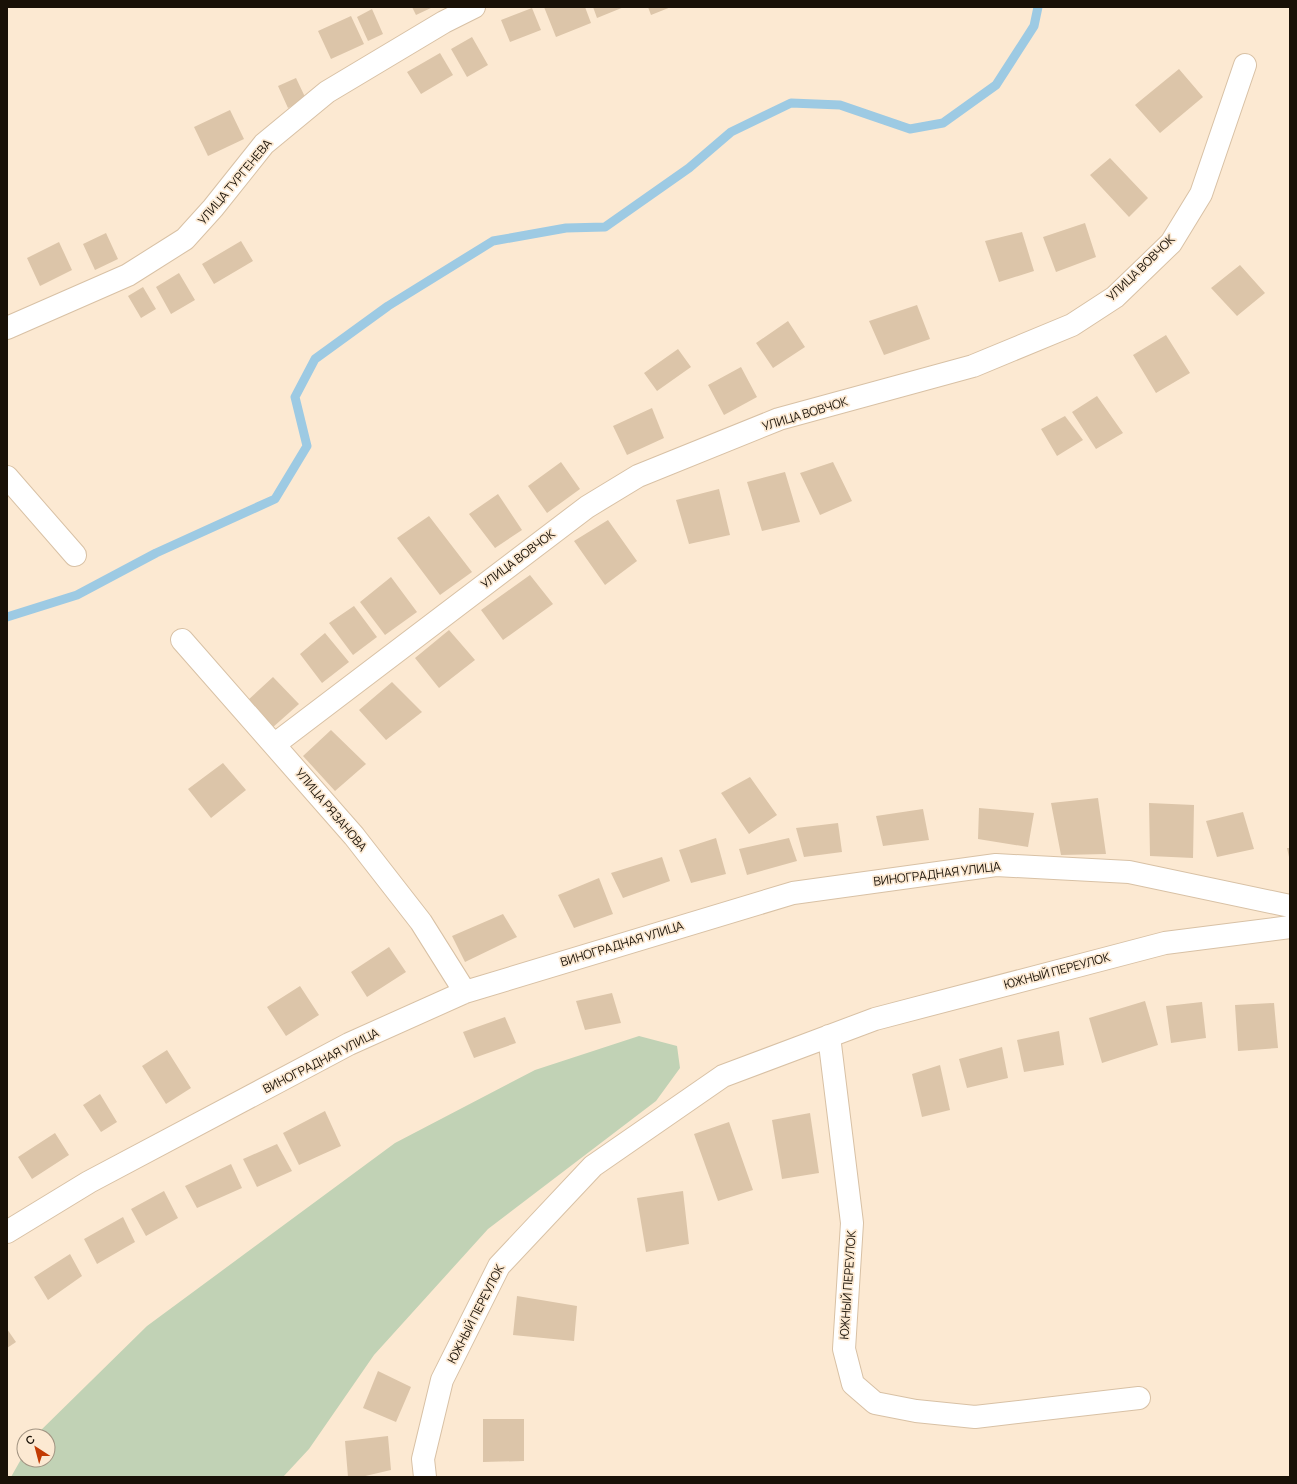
<svg xmlns="http://www.w3.org/2000/svg" width="1297" height="1484" font-family="Manrope,sans-serif">
<rect width="100%" height="100%" fill="#fce9d2"/>
<path fill="#c1d2b5" d="M639,1036L677,1046L680,1068L656,1101L488,1229L374,1355L309,1449L283,1477H11L24,1454V1460H48V1436H35L147,1326L395,1143L535,1070Z"/>
<g fill="none" stroke-linecap="round" stroke-linejoin="round">
<path stroke="#9dcae3" stroke-width="9" d="M7,617L77,595L156,553L275,499L307,446L295,397L315,359L388,306L493,241L566,228L605,227L689,168L731,132L791,103L840,105L910,129L943,123L996,85L1034,26L1038,7"/>
</g>
<path fill="#dcc5a9" d="M412,7H433L416,15Z
M544,7H585L591,23L556,37Z
M593,7H624L597,18Z
M648,7H671L651,15Z
M532,8L541,30L510,42L501,20Z
M372,9L383,34L368,41L357,17Z
M351,16L364,44L331,59L318,31Z
M472,37L488,65L467,77L451,49Z
M440,53L453,75L421,94L407,72Z
M1179,69L1203,97L1160,133L1135,105Z
M296,78L306,99L288,108L278,86Z
M230,110L244,139L208,156L194,127Z
M1110,158L1148,198L1129,217L1090,175Z
M1085,223L1096,257L1056,272L1043,237Z
M1022,232L1034,271L999,282L985,241Z
M106,233L118,259L95,270L83,244Z
M241,241L253,261L214,284L202,264Z
M59,242L72,270L40,286L27,258Z
M1240,265L1265,293L1237,316L1211,288Z
M179,273L195,300L171,314L156,287Z
M143,287L156,309L141,318L128,296Z
M917,305L930,339L884,355L869,321Z
M788,321L805,347L773,368L756,343Z
M1166,335L1190,373L1156,393L1133,355Z
M678,349L691,367L657,391L644,373Z
M741,367L757,397L724,415L708,385Z
M1097,396L1123,433L1096,449L1072,412Z
M652,408L664,438L627,455L613,426Z
M1065,416L1083,440L1057,456L1041,429Z
M561,462L580,489L547,513L528,486Z
M833,462L852,501L820,515L800,473Z
M785,472L800,522L762,531L747,482Z
M719,489L730,535L689,544L676,500Z
M498,494L522,530L495,548L469,514Z
M429,516L472,572L440,595L397,538Z
M608,520L637,561L605,585L574,541Z
M530,575L553,604L503,640L481,610Z
M391,577L417,612L385,635L360,602Z
M354,606L377,637L353,655L329,623Z
M449,630L475,660L439,688L415,658Z
M325,633L349,662L322,683L300,654Z
M273,677L299,704L272,728L247,701Z
M392,682L422,712L386,740L359,710Z
M331,730L366,764L335,791L303,756Z
M223,763L246,790L211,818L188,789Z
M750,777L777,815L749,834L721,793Z
M1098,798L1106,854L1061,855L1051,803Z
M1149,803L1194,805L1193,858L1150,856Z
M979,808L1034,813L1028,847L978,839Z
M923,809L929,840L883,846L876,816Z
M1243,812L1254,849L1217,857L1206,821Z
M838,823L842,852L804,857L796,828Z
M716,838L726,874L691,883L679,850Z
M789,838L797,861L747,875L739,849Z
M1287,848H1290V857H1289Z
M662,857L670,881L623,898L611,873Z
M599,878L613,914L574,928L558,895Z
M503,914L517,937L465,962L452,936Z
M389,947L406,972L367,997L351,972Z
M300,986L319,1015L286,1036L267,1007Z
M612,993L621,1023L585,1030L576,1001Z
M1145,1001L1158,1045L1102,1063L1089,1018Z
M1202,1002L1206,1038L1171,1043L1166,1006Z
M1274,1003L1278,1048L1238,1051L1235,1005Z
M505,1017L516,1043L474,1058L463,1032Z
M1059,1031L1064,1065L1024,1072L1017,1040Z
M1002,1047L1008,1078L967,1088L959,1059Z
M167,1050L191,1088L166,1104L142,1066Z
M940,1065L950,1110L922,1117L912,1074Z
M100,1094L117,1122L101,1132L83,1105Z
M325,1111L341,1146L299,1165L283,1133Z
M810,1113L819,1173L782,1179L772,1120Z
M729,1122L753,1190L718,1201L694,1134Z
M55,1133L69,1155L32,1179L18,1157Z
M277,1144L292,1171L257,1187L243,1159Z
M231,1164L242,1188L197,1208L185,1186Z
M164,1191L178,1218L146,1236L131,1209Z
M683,1191L689,1244L646,1252L637,1198Z
M123,1217L135,1242L97,1264L84,1239Z
M70,1254L82,1276L48,1300L34,1277Z
M517,1296L577,1306L574,1341L513,1335Z
M7,1329L16,1342L7,1348Z
M378,1371L411,1387L396,1422L363,1408Z
M483,1419H524V1461L483,1462Z
M388,1436L391,1470L361,1477H348L345,1441Z"/>
<g fill="none" stroke-linecap="round" stroke-linejoin="round">
<defs>
<path id="minor" d="M7,328L128,275L185,239L213,208L264,144L327,92L444,22L474,7
M7,477L75,555
M182,640L354,836L421,922L465,992
M275,744L587,507L638,476L779,419L973,366L1072,325L1115,297L1171,243L1201,194L1245,65
M829,1036L852,1223L844,1349L853,1384L875,1403L916,1411L975,1417L1139,1398
M7,1232L89,1182L349,1044L465,992L793,893L996,865L1129,872L1290,906
M425,1477L423,1459L442,1380L499,1266L593,1166L723,1076L875,1019L1165,943L1290,927"/>
</defs>
<use href="#minor" stroke="#d8c1a5" stroke-width="24"/>
<use href="#minor" stroke="#fff" stroke-width="22"/>
</g>
<g text-anchor="middle" stroke-width="3.5" stroke-linejoin="round" paint-order="stroke">
<g font-size="12" fill="#191107" stroke="#fce9d2">
<text transform="translate(235 182) rotate(-50)" y="4">УЛИЦА ТУРГЕНЕВА</text>
<text transform="translate(1141 268) rotate(-44)" y="4">УЛИЦА ВОВЧОК</text>
<text transform="translate(805 414) rotate(-17)" y="4">УЛИЦА ВОВЧОК</text>
<text transform="translate(518 559) rotate(-37)" y="4">УЛИЦА ВОВЧОК</text>
<text transform="translate(331 810) rotate(50)" y="4">УЛИЦА РЯЗАНОВА</text>
<text transform="translate(937 874) rotate(-7)" y="4">ВИНОГРАДНАЯ УЛИЦА</text>
<text transform="translate(622 944) rotate(-17)" y="4">ВИНОГРАДНАЯ УЛИЦА</text>
<text transform="translate(1057 971) rotate(-15)" y="4">ЮЖНЫЙ ПЕРЕУЛОК</text>
<text transform="translate(321 1061) rotate(-27)" y="4">ВИНОГРАДНАЯ УЛИЦА</text>
<text transform="translate(848 1285) rotate(-86)" y="4">ЮЖНЫЙ ПЕРЕУЛОК</text>
<text transform="translate(476 1314) rotate(-63)" y="4">ЮЖНЫЙ ПЕРЕУЛОК</text>
</g>
</g>
<rect width="1297" height="1484" fill="none" stroke="#191107" stroke-width="16"/>
<g transform="translate(36 1448) rotate(324)"><circle r="19" fill="#fce9d2" stroke="#a19381"/>
<path d="M0-3L7 15L0 10L-7 15Z" fill="#c23b03"/>
<text y="-6" font-size="11" font-weight="bold" text-anchor="middle" fill="#191107">С</text>
</g>
</svg>
